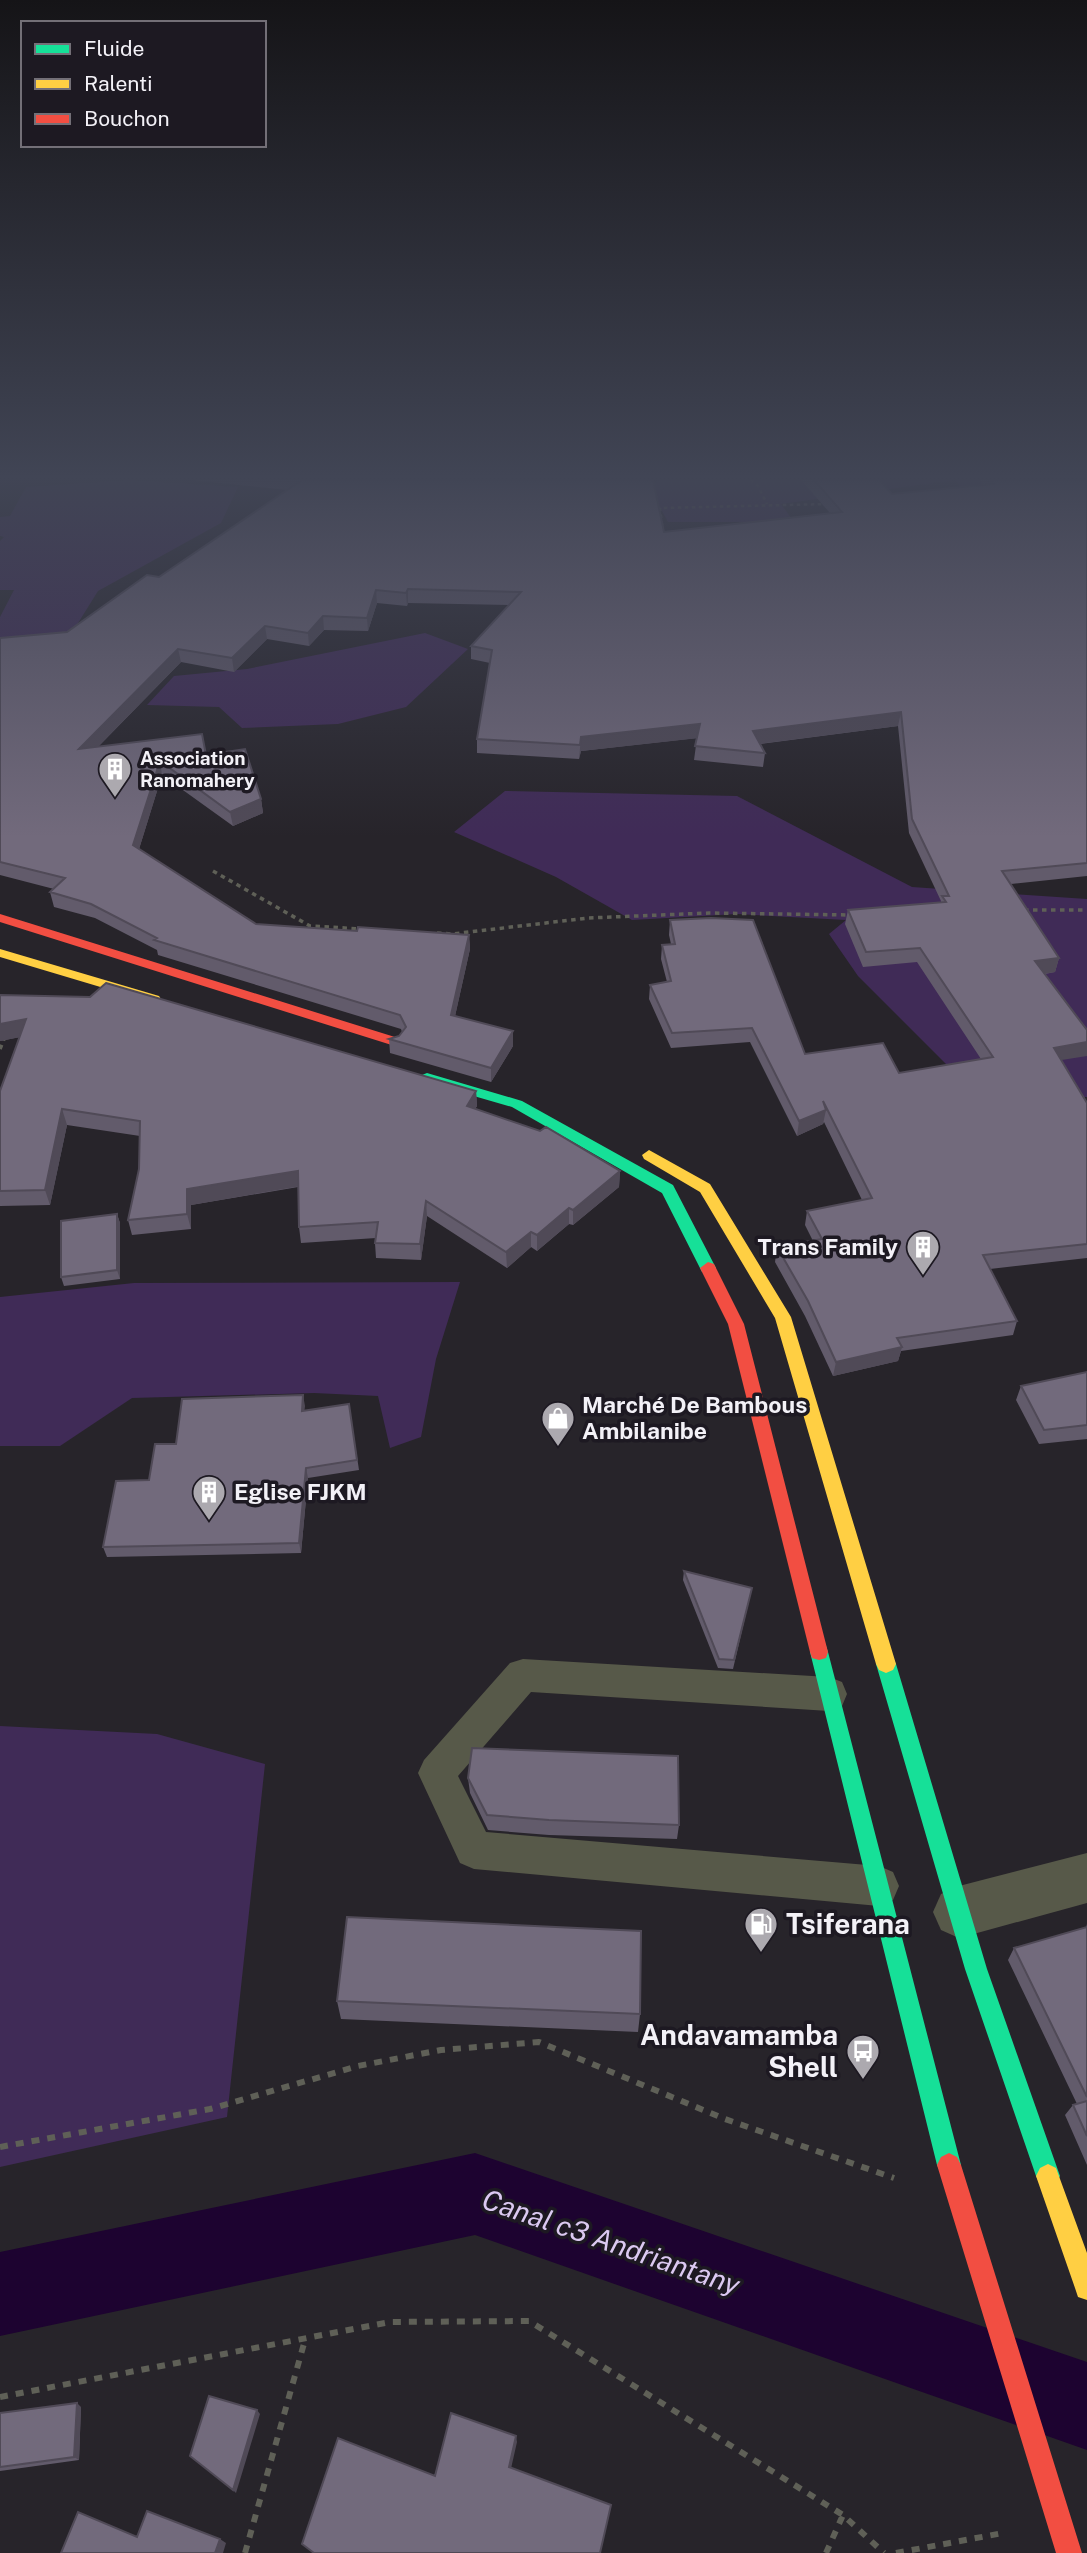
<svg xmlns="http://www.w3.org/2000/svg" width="1087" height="2553" font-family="'Public Sans',sans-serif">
<rect width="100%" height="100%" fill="#27242a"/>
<path fill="#402b57" d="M130,480L238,487L221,523L98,591L65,644L0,647V617L14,590H0V541L4,537L0,536V517L10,516L26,487Z
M659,480H1087L999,535L955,480L781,504L805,537L768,522H668L649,487Z
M425,633L468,649L406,707L338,724L242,728L219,707L147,705L174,676L247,669Z
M505,791L737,796L912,887L1087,899V1097H979L858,976L829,934L846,920L737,914L632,920L556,877L454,832Z
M460,1282L436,1359L421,1437L390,1448L378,1396L314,1393L132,1398L60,1446H0V1297L134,1283Z
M0,1726L157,1734L265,1764L227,2117L0,2167Z"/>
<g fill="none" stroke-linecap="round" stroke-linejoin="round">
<path fill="#1d0330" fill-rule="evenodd" d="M475,2153L1087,2362V2450L475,2235L0,2336V2252Z"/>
<path stroke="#5f6057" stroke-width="2.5" stroke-dasharray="3.5 3.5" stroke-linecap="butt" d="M751,480L758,486L767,504
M663,532L660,508L827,504"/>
<path stroke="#5f6057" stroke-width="3.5" stroke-dasharray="4.5 4.5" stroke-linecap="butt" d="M213,871L310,926L362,929
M1024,910H1087
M437,933L452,934L588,918L709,913L851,915
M0,1049L5,1037"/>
<path stroke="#5f6057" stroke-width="6" stroke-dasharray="8 8" stroke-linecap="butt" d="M0,2147L210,2109L358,2066L441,2050L539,2042L725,2119L894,2178
M0,2397L390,2322L529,2321L843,2515L884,2553
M245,2553L305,2340
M826,2553L843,2515
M896,2553L1003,2533"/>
<path fill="#575949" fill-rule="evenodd" d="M523,1659L829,1677L842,1682L847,1694L842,1706L829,1711L531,1692L458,1776L486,1832L879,1866L893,1872L899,1886L893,1900L879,1906L474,1869L460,1863L418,1773L424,1760L510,1663Z"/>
<path fill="#575949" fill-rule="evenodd" d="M1087,1853V1903L959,1938L941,1930L933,1912L941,1894L959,1886Z"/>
<path fill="#16e098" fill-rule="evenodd" d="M427,1073L522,1101L673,1185L716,1268L714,1272H702L662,1193L512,1107L422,1081L420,1078L422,1075Z
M819,1644L826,1646L828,1652L961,2165L957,2173L949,2177L941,2173L937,2165L810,1652L812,1646Z
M886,1655L893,1658L896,1664L987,1969L1060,2176L1056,2184L1048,2188L1040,2184L1036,2176L965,1969L876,1664L879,1658Z"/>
<path fill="#ffcf43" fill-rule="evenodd" d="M0,949L159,996L161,999L154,1003L0,957Z
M649,1150L710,1184L791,1317L896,1664L893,1670L886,1673L879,1670L876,1664L775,1318L700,1192L644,1159L642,1155Z
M1048,2164L1056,2168L1087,2253V2300L1078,2297L1075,2288L1036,2176L1040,2168Z"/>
<path fill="#f24e42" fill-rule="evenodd" d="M0,914L443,1052L445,1055L443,1058H433L0,922Z
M708,1262L714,1264L744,1324L828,1652L826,1658L819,1660L812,1658L810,1652L728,1324L700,1268Z
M949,2153L957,2157L961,2165L1082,2553H1056L937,2165L941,2157Z"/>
</g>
<path fill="#625b6b" d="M191,480H653L664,532L830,513L801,480H879L892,494L983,485L980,480H1087V876L1011,884L1059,958L1055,972L1045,974L1061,1060L1087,1103V1258L990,1269L1017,1321L1013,1335L901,1351L898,1361L833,1376L805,1316L775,1262L777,1247L813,1241L805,1225L807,1211L862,1200L824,1122L823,1124L797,1136L750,1042L671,1048L649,999L650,985L667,982L661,959L662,945L671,944L669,935L670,920L805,1054L899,1073L981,1059L917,962L863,967L845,924L848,910L941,903V901L909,833L898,726L760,744L765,753L763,767L694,760L697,738L581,751L579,759L477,753V739L490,663L471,659V646L509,605L408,603L407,606L377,603L368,631L324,630L309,646L267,639L234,672L181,662L98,747L206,755L261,799L263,813L233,826L162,775L139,849L256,924L357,931L469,935L470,949L455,1016L513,1031V1046L491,1082L390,1053L389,1039L399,1036L402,1032L401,1029L158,955L157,950L95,918L54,907L50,892L54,889L0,875V638L67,632L159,577L287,490Z
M0,995L476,1091L477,1106L475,1109L620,1171L619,1187L573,1225L569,1224L537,1251L531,1247L507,1268L427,1216L421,1260L376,1258L375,1243L376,1238L301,1243L299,1227L298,1187L191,1205V1229L132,1235L128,1220L139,1169L140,1136L67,1125L50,1205L0,1206V1091L20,1037L0,1041Z
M117,1214L120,1223V1279L64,1286L61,1277Z
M1087,1372V1439L1039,1444L1016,1400L1021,1386Z
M303,1395L304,1411L349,1404L359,1470L308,1478L301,1553L107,1557L103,1547L149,1480L176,1444Z
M684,1571L752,1588L733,1669L718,1668L683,1580Z
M468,1778L679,1825L677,1839L549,1835L488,1830L470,1793Z
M1087,1924V2165L1065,2115L1073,2105L1077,2104L1008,1960L1014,1948L1086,1928Z
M337,2001L640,2014L638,2032L341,2019Z
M81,2407L79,2460L0,2471V2413Z"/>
<path fill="#504a57" d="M408,589V603L407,606L406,593Z
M376,590L377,603L368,631L367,618Z
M323,616L324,630L309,646L308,633Z
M265,626L267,639L234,672L232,658Z
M178,649L181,662L82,763L79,749Z
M901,712L898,726L751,745L753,731Z
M700,724L699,738L581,751L579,759L581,737Z
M160,761L162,775L136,859L133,845Z
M261,799L263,813L233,826L230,812Z
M469,935L470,949L452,1030L451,1015Z
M1059,958L1055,972L1031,976L1035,961Z
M26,1019L31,1035L0,1041V1024Z
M513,1031V1046L491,1082V1068Z
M1087,1042V1056L1049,1062L1054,1048Z
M476,1091L477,1106L467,1122V1106Z
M62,1109L67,1125L50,1205L45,1190Z
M826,1110L823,1124L797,1136L799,1121Z
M298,1171L301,1186L191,1205V1229L187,1214V1189Z
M620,1171L619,1187L573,1225V1210Z
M426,1201L427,1216L421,1260L420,1244Z
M569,1208V1224L537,1251V1235Z
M117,1214L120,1223V1279L117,1270Z
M531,1232V1247L507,1268L506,1252Z
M902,1347L898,1361L833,1376L836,1362Z
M303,1395L305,1406L303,1422L302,1411Z
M306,1468L308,1478L301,1553L299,1543Z
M77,2403L81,2407L79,2460L74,2457Z
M257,2410L260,2414L236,2493L233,2490Z
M516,2436L517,2442L510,2473L509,2467Z
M220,2539L226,2543L223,2553H215Z"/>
<path fill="#726a7c" stroke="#504a57" stroke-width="2" d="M302,480H653L664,532L842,512L814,480H879L892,494L994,484L991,480H1087V863L1002,871L1059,958L1035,961L1087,1030V1042L1054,1048L1087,1103V1244L983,1255L1017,1321L897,1338L902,1347L836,1362L808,1301L777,1247L822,1239L807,1211L872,1198L823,1101L826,1110L799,1121L752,1028L672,1033L650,985L671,981L662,945L675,944L670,920L711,918L753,920L805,1054L883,1043L899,1073L993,1057L920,948L866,952L848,910L946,902L942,896H949L912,819L901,712L753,731L765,753L695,746L700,724L581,737L580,745L477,739L492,650L471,646L521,592L408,589L406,593L376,590L367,618L323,616L308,633L265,626L232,658L178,649L79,749L202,734L206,755L245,749L261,799L230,812L160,761L133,845L256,924L357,931L358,927L469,935L451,1015L513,1031L491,1068L389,1039L399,1036L406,1027L400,1015L154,940L157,938L91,904L50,892L65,878L0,862V638L67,632L147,575L159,577Z
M106,983L476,1091L467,1106L540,1131L546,1127L620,1171L573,1210L569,1208L537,1235L531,1232L506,1252L426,1201L420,1244L375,1243L378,1222L299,1227L298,1171L187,1189V1214L128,1220L139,1169L140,1121L62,1109L45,1190L0,1191V1091L26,1019L0,1024V995L90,997Z
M117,1214V1270L61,1277V1221Z
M1087,1372V1425L1044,1430L1021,1386Z
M303,1395L302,1411L349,1404L357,1460L306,1468L299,1543L103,1547L116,1481L149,1480L155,1444H176L182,1399Z
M684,1571L752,1588L734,1660L719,1659Z
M472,1748L678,1756L679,1825L549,1820L487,1815L468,1778Z
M347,1917L641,1931L640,2014L337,2001Z
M1087,1927V2097L1014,1948Z
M1087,2101V2136L1073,2105Z
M209,2396L257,2410L233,2490L190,2456Z
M77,2403L74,2457L0,2467V2413Z
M451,2413L516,2436L509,2467L611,2505L600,2553H314L302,2544L338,2438L435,2476Z
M147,2511L220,2539L215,2553H61L78,2512L137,2537Z"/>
<linearGradient id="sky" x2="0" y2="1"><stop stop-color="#151417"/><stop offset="0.57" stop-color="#414555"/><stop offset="1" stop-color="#414555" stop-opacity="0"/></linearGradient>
<rect width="1087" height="837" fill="url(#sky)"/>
<defs>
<symbol id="building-pin" viewBox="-11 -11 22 30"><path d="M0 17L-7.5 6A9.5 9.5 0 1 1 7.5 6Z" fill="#aca9af" stroke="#1d1922"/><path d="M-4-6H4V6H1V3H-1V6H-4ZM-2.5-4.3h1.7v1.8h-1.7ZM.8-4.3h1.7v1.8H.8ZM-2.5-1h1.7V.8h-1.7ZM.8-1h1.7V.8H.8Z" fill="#fff"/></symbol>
<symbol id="shop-pin" viewBox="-11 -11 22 30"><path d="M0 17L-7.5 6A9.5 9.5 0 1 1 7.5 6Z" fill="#aca9af" stroke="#1d1922"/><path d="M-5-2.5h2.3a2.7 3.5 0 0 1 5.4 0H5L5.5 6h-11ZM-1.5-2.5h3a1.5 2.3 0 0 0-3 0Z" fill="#fff"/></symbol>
<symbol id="fuel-pin" viewBox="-11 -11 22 30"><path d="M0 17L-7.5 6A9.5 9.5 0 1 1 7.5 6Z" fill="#aca9af" stroke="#1d1922"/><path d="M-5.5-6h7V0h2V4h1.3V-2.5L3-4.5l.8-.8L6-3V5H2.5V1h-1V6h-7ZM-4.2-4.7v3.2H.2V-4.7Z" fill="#fff"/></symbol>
<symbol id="bus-pin" viewBox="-11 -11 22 30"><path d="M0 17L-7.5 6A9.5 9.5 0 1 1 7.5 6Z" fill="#aca9af" stroke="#1d1922"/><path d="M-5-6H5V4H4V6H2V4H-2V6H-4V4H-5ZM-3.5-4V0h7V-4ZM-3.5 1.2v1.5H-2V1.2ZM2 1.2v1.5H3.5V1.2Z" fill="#fff"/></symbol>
</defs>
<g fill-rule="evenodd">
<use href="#building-pin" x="96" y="750" width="38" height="52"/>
<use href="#building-pin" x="904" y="1228" width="38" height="52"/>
<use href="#shop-pin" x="539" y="1399" width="38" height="52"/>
<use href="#building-pin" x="190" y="1473" width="38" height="52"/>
<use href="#fuel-pin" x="742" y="1905" width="38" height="52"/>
<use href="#bus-pin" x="844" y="2032" width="38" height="52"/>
</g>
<g text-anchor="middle" stroke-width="7" stroke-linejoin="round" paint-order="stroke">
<g font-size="19" font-weight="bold" fill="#f3f1f7" stroke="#1d1922" text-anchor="start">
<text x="140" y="765">Association<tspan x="140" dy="22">Ranomahery</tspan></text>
</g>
<g font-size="23" font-weight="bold" fill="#f3f1f7" stroke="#1d1922" text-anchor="start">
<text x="898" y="1255" text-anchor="end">Trans Family</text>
<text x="582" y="1413">Marché De Bambous<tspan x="582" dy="26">Ambilanibe</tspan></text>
<text x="234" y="1500">Eglise FJKM</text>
</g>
<g font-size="28" font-weight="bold" fill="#f3f1f7" stroke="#1d1922" text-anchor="start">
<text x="786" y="1934">Tsiferana</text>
<text x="838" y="2045" text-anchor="end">Andavamamba<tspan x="838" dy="32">Shell</tspan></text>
</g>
<g font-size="28" font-style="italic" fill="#dbc9f1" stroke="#1d1922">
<text transform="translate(611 2242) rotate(19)" y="10">Canal c3 Andriantany</text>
</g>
</g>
<rect x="21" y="21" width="245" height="126" fill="#1d1922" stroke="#736f77" stroke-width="2"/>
<rect x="35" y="44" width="35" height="10" fill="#16e098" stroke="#736f77" stroke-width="2"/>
<text x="84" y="56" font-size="21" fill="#f3f1f7">Fluide</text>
<rect x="35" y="79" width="35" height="10" fill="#ffcf43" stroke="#736f77" stroke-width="2"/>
<text x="84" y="91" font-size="21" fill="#f3f1f7">Ralenti</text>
<rect x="35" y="114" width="35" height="10" fill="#f24e42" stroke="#736f77" stroke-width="2"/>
<text x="84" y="126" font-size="21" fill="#f3f1f7">Bouchon</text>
</svg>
